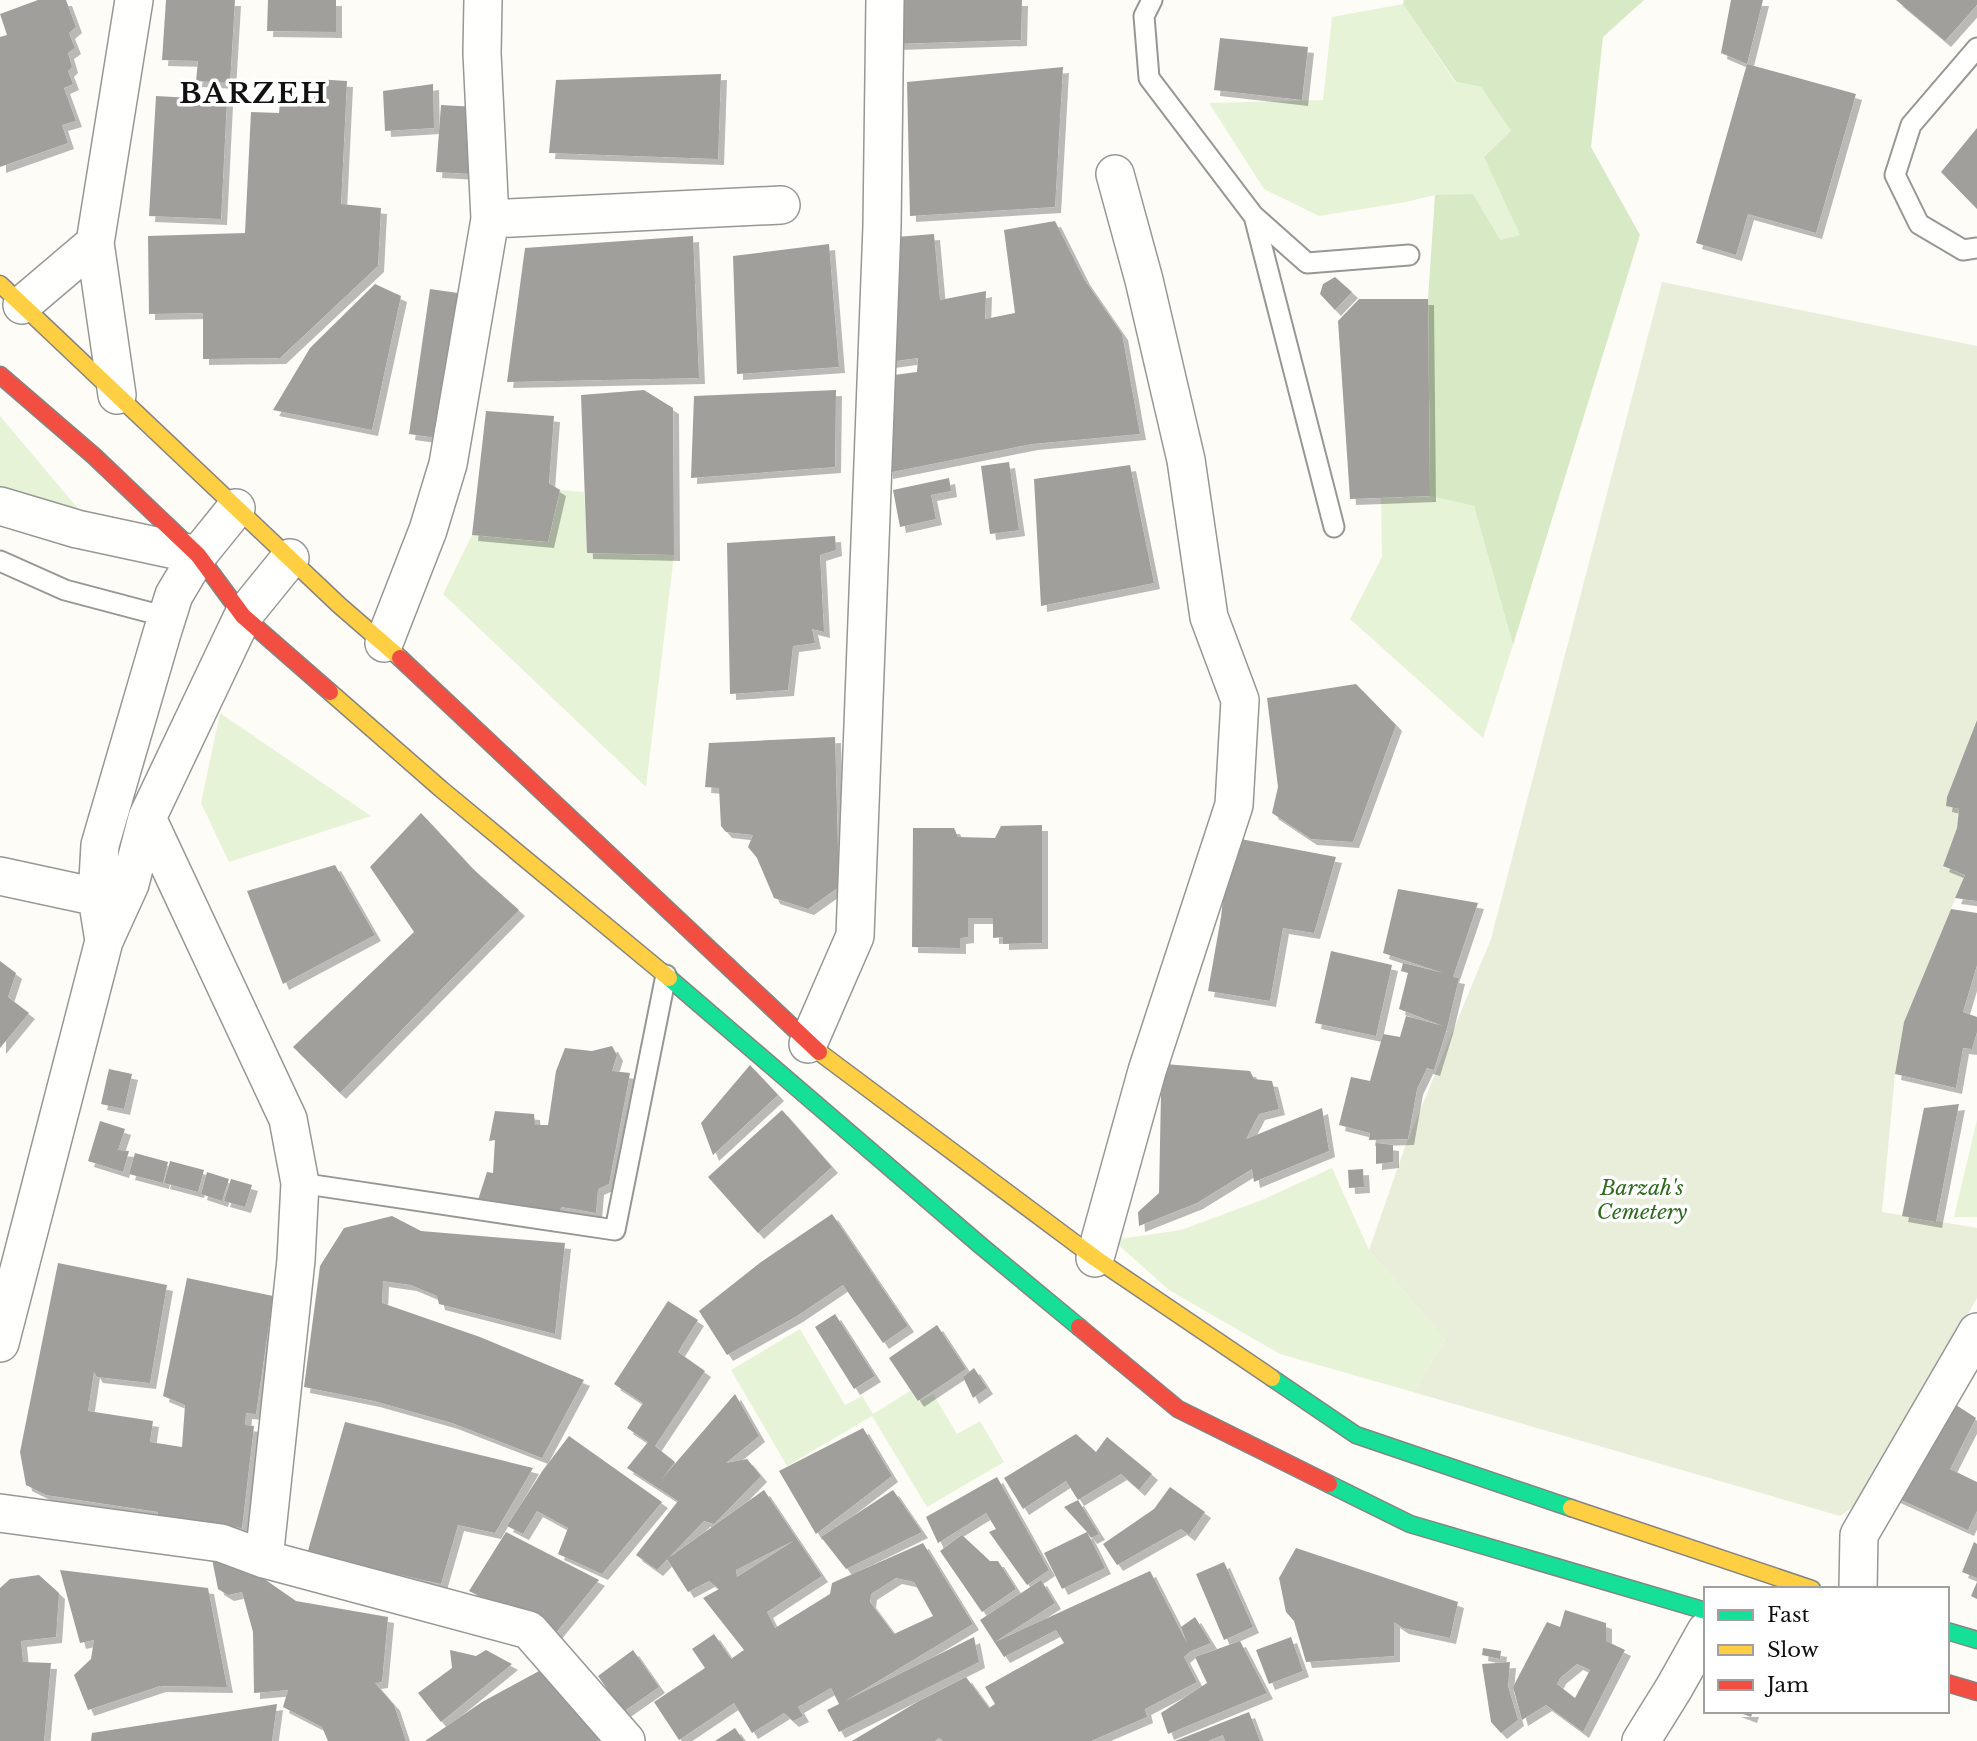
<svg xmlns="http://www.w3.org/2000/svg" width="1977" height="1741" font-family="'Libre Baskerville',serif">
<defs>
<filter id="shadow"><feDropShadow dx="6" dy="6" stdDeviation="0" flood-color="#0004"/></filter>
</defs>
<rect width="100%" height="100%" fill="#fdfcf7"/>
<path fill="#e7f3d7" d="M1403,4L1455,82L1481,87L1512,131L1484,157L1521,235L1500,240L1435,195L1406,202L1319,216L1264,189L1209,103L1323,100L1332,17Z
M0,416L81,512L0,487Z
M560,490L584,492L588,553L674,555L646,787L443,594L472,535L548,542Z
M1430,496L1474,506L1513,645L1483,738L1350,619L1382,557L1381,498Z
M220,713L371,816L229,862L201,803Z
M1977,1120V1217H1954Z
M1332,1168L1369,1250L1445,1340L1413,1392L1280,1354L1169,1290L1113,1240L1181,1230L1262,1200Z
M800,1329L845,1405L862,1396L873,1414L912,1390L919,1402L933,1394L957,1434L980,1421L1004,1462L927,1507L872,1416L787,1466L731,1370Z"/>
<path fill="#d8eac5" d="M1404,0H1644L1603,37L1591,147L1640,235L1513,645L1474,506L1430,496L1428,299L1435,195L1473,194L1500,240L1520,235L1484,157L1511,131L1481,87L1456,82L1403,4Z"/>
<path fill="#e9eedb" d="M1662,282L1977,346V719L1947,797L1946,806L1959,809L1957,828L1943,866L1965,875L1904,1022L1895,1074L1882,1212L1977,1228V1298L1869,1495L1840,1516L1413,1392L1445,1340L1369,1250L1405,1147L1491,939Z"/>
<path fill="#a19f9c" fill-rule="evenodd" filter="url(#shadow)" d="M38,0H66L76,27L69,33L75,48L68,53L72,67L68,71L73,84L64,88L76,121L62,125L68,143L0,167V37L7,35L0,14Z
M166,0H235L230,83L196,81L198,61L162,60Z
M268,0H336V32L267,31Z
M893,0H1022L1021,40L893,44Z
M1731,0H1763L1747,64L1721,53Z
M1896,0H1977V5L1945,41Z
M1220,38L1308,47L1302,100L1214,90Z
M1747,64L1856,94L1816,233L1748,214L1736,255L1696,243Z
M1063,67L1055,207L910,216L907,82Z
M721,74L718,159L549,153L556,80Z
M315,79L347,81L341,204L381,208L378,266L280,358L203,359V313L149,314L148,236L245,233L251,112L279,113L280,102L314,103Z
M433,84L434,128L385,131L383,91Z
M156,96L227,100L221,219L149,216Z
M441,105L477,107L472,174L436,172Z
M1977,128V209L1941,172Z
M1055,221L1084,279L1122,334L1140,434L1032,444L887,473L886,376L917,372L918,358L889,362L886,340L896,338V237L934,234L940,300L986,291L985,319L1015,313L1004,230Z
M693,236L699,378L507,382L525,248Z
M829,244L839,367L737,374L733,256Z
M1335,277L1352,292L1335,310L1320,294L1323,284Z
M375,284L401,296L372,430L273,410L310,348Z
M430,289L465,294L444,439L409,434Z
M1359,299H1428L1430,496L1350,499L1338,321Z
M644,390L673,408L674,555L587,553L581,395Z
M836,390L835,467L691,478L694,396Z
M486,411L554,416L549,483L560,490L548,542L472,535Z
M1009,462L1019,530L990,534L981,466Z
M1130,465L1154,583L1041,606L1034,479Z
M949,478L951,491L931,495L936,519L900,527L893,490Z
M835,536L836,550L820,555L824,632L812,629L815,643L793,646L788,690L730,694L727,543Z
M1356,684L1396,725L1353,842L1311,839L1272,813L1278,787L1267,698Z
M1977,720V901L1955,898L1965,875L1943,866L1957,828L1959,809L1946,806L1947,797Z
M835,737L839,887L808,909L774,898L757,858L748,847L753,835L726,832L721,826L719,788L705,787L709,743Z
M421,813L473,869L519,910L340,1093L293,1047L414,932L370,867Z
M1042,825V943L1003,944V937L993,938V918H968V937L960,938V948L912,947L913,828H954L958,837L995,838L1001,826Z
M1230,837L1336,857L1314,933L1283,928L1270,1001L1208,991L1221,917Z
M335,865L375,935L283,984L247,891Z
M1398,889L1478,903L1453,977L1459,978L1447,1028L1434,1070L1427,1068L1417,1089L1408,1139L1369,1140L1370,1133L1339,1125L1351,1077L1370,1081L1383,1034L1400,1037L1406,1016L1443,1026L1399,1009L1408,973L1401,971L1403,963L1443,973L1383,953Z
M1951,909L1977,913V965L1963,1012L1977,1017V1032L1972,1049L1963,1048L1956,1088L1895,1074L1904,1022Z
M1331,951L1392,965L1376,1036L1315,1023Z
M0,961L16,973L8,997L29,1013L0,1048Z
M612,1046L617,1055L612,1071L630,1073L609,1184L598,1189L596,1213L562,1207L559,1212L478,1200L487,1172L493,1173L495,1140L489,1141L495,1111L534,1114L535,1125H548L556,1071L565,1048L592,1051Z
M1165,1064L1250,1071L1254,1079L1272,1081L1279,1109L1259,1114L1246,1139L1322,1108L1329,1151L1254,1182L1252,1169L1197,1203L1139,1226L1138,1212L1159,1193L1161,1094Z
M750,1065L778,1095L713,1155L701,1123Z
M109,1069L132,1074L124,1109L101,1104Z
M1959,1104L1936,1222L1902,1216L1924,1108Z
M782,1110L832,1167L758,1233L708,1177Z
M100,1121L125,1129L118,1150L129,1151L123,1172L88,1161Z
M1376,1143L1393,1145V1162L1376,1164Z
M135,1153L168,1162L163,1183L129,1174Z
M170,1161L204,1170L198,1192L164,1183Z
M1363,1169L1364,1187L1349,1188L1348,1170Z
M207,1172L229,1179L222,1201L201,1194Z
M231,1179L252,1185L245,1207L224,1201Z
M832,1214L908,1326L883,1343L843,1285L797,1316L727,1355L699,1311L761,1262Z
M392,1216L421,1231L565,1243L555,1334L439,1304L437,1296L411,1285L383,1281L382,1303L480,1337L584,1380L542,1458L452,1423L374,1401L304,1387L320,1266L344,1228Z
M58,1263L167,1285L150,1383L97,1377L94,1372L88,1411L153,1421L150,1442L182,1447L185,1405L163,1396L187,1278L273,1296L256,1414L246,1413L245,1425L254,1426L242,1528L157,1518L158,1512L46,1495L26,1485L20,1452Z
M668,1301L698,1320L678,1352L705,1371L655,1446L675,1462L661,1480L735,1394L759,1436L726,1463L747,1459L761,1476L714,1524L704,1521L657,1570L636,1555L678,1501L627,1468L648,1442L627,1428L643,1403L614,1384Z
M835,1314L875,1376L854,1389L815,1327Z
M937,1325L966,1369L918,1401L889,1358Z
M974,1368L987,1388L973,1398L963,1377Z
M1950,1401L1976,1418L1950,1469L1977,1482V1511L1968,1530L1890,1495Z
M345,1422L533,1468L495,1533L458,1525L441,1584L307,1554Z
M863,1428L892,1476L816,1534L779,1471Z
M1076,1434L1096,1452L1107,1437L1152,1474L1139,1490L1121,1474L1078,1500L1099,1534L1091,1538L1087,1532L1105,1568L1062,1589L1044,1553L1087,1532L1064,1507L1078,1500L1066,1481L1023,1509L1004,1478Z
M569,1436L662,1502L602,1574L558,1554L568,1528L537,1511L523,1534L507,1526L543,1470Z
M997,1477L1049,1570L1027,1585L989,1532L996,1529L986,1513L938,1543L926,1517Z
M1170,1487L1205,1512L1189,1535L1181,1529L1117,1565L1103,1544L1154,1509Z
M764,1490L822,1576L767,1612L775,1628L830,1594L832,1583L923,1543L973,1624L845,1701L974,1637L979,1662L839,1732L827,1710L839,1704L831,1688L798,1707L803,1716L793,1721L784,1713L752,1733L734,1703L679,1740L654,1702L705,1668L692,1649L714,1634L731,1659L744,1650L703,1598L719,1589L709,1581L688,1592L667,1559ZM795,1540L737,1577L736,1570ZM896,1578L914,1582L933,1616L894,1634L870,1602L871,1594Z
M893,1490L922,1532L846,1569L821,1537Z
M506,1532L599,1580L555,1634L469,1591Z
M962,1535L990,1561H998L1016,1589L982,1612L940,1551Z
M1974,1542L1977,1544V1578L1962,1572Z
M1296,1548L1458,1602L1450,1638L1403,1628L1394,1622V1656L1306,1662L1294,1621L1286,1612L1279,1578Z
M210,1549H221L296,1601L388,1617L382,1682L375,1683L394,1705L406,1741H328L322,1727L283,1707L288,1690L254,1693L253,1632L242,1592L228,1595L218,1589Z
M1224,1562L1253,1627L1224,1640L1196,1574Z
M60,1570L208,1588L227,1687L160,1686L88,1710L74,1675L91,1659L94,1640L80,1643Z
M1150,1571L1187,1643L1181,1627L1195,1617L1211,1643L1191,1651L1184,1657L1197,1682L1145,1709L1147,1717L1091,1741H943L939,1738L935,1741H852L917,1702L966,1677L989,1708L995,1704L985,1687L1064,1643L1056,1630L1004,1657L980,1620L1041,1580L1055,1603L995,1642Z
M39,1575L59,1593L56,1637L21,1641L23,1662L51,1663L44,1741H0V1588L10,1579Z
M1977,1582V1599L1971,1596Z
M1565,1610L1606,1623V1641L1625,1650L1583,1732L1546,1705L1522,1720L1513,1687L1547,1622L1560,1627ZM1577,1664L1590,1670L1575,1698L1557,1684L1560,1678Z
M1291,1637L1303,1671L1269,1684L1256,1650Z
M1240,1641L1267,1693L1168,1734L1161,1713L1207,1683L1195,1657Z
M1483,1648L1501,1651L1500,1659L1482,1655Z
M450,1650L476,1656L486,1650L512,1664L441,1722L418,1693L452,1668Z
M633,1650L659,1687L623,1712L598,1676Z
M1510,1662L1508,1686L1518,1720L1501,1733L1491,1722L1482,1664Z
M539,1671L575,1699L603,1737L597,1741H425L482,1702Z
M277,1704L272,1741H91L92,1733Z
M1735,1711H1753L1751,1717Z
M1249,1712L1260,1741H1225L1223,1735L1208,1741H1175Z
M735,1728L744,1741H715Z"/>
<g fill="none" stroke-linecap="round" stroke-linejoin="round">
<defs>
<path id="lane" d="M1152,0L1144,16L1149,78L1253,215L1307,263L1409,255
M1977,48L1911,125L1895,175L1919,224L1963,250L1977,248
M1254,216L1334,527
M0,561L65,590L167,617
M300,1183L615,1230L666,975"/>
<path id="street" d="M490,219L781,205
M22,305L95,243
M117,395L95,243L134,0
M0,506L77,529L198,555
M384,643L428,530L448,464L490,219L482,53L483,0
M147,818L288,1119L300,1183L296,1260L264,1559
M0,876L97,897L122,899
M104,941L97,897L100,845L162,633L174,595L198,555L236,508
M808,1044L855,936L882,226L885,0
M1095,1258L1147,1071L1234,805L1240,700L1209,617L1186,460L1144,280L1115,174
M0,1343L104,941L130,884L147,818L232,639L243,616L290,558
M0,1513L221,1543L264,1559L529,1630L626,1741
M1858,1589L1859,1535L1977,1332
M1641,1741L1674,1688L1706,1631"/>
<path id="fast" d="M669,978L980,1245L1079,1327
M1272,1378L1356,1435L1571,1508
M1329,1484L1410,1524L1706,1611
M1947,1631L1977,1640"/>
<path id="slow" d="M0,284L339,605L400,658
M330,692L441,789L669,978
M819,1052L1095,1258L1272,1378
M1571,1508L1812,1589"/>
<path id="jam" d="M0,375L94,456L198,555L243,616L330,692
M400,658L819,1052
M1079,1327L1178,1409L1329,1484
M1947,1683L1977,1692"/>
</defs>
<use href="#lane" stroke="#979795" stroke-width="23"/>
<use href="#street" stroke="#979795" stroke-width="40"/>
<use href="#fast" stroke="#858482" stroke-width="19"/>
<use href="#slow" stroke="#858482" stroke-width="19"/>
<use href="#jam" stroke="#858482" stroke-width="19"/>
<use href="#lane" stroke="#fffffe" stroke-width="19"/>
<use href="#street" stroke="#fffffe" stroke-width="37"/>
<use href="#fast" stroke="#16e098" stroke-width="16"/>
<use href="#slow" stroke="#ffcf43" stroke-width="16"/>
<use href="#jam" stroke="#f24e42" stroke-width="16"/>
</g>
<g text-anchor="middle" stroke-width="7" stroke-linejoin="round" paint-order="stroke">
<g font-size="21" font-style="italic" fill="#2f6b1f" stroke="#fff">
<text x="1642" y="1195">Barzah's<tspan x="1642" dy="24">Cemetery</tspan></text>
</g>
<g font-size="28" font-weight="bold" letter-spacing="2" fill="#111" stroke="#fff">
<text x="254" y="103">BARZEH</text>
</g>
</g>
<rect x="1704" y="1587" width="245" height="126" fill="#ffffff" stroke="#a0a0a0" stroke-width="2"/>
<rect x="1718" y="1610" width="35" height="10" fill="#16e098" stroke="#a0a0a0" stroke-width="2"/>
<text x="1767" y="1622" font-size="21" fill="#111111">Fast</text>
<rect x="1718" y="1645" width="35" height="10" fill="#ffcf43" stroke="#a0a0a0" stroke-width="2"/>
<text x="1767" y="1657" font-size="21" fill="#111111">Slow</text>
<rect x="1718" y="1680" width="35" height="10" fill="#f24e42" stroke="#a0a0a0" stroke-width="2"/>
<text x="1767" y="1692" font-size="21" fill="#111111">Jam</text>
</svg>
